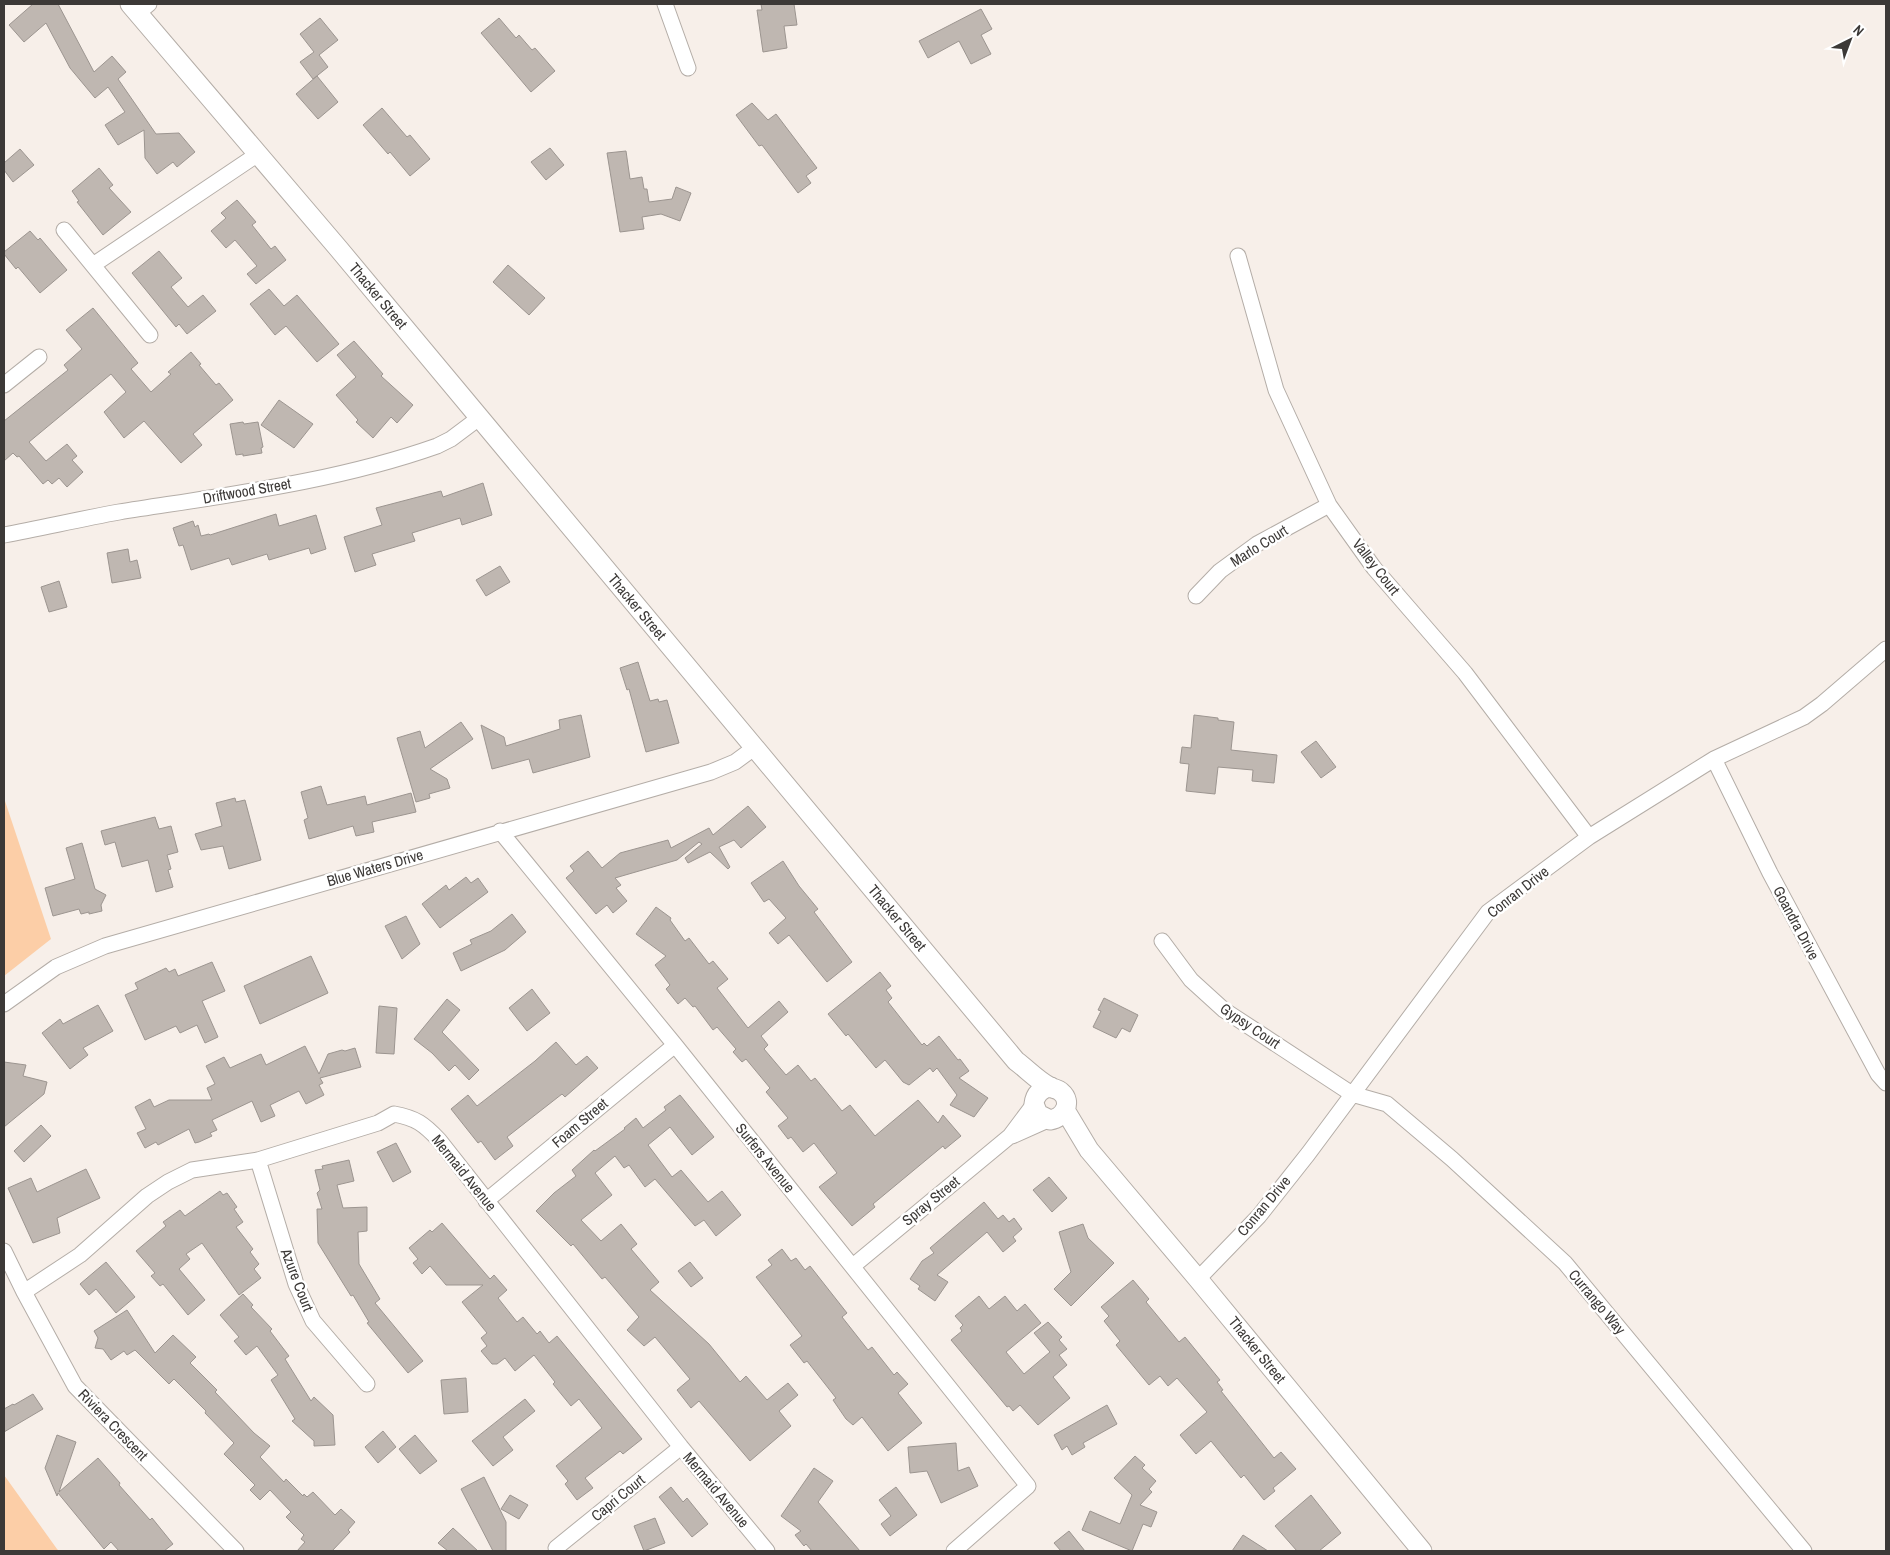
<svg xmlns="http://www.w3.org/2000/svg" width="1890" height="1555" font-family="'Archivo Narrow',sans-serif">
<rect width="100%" height="100%" fill="#f7efe9"/>
<path fill="#fccea7" d="M4,798L51,939L4,976Z
M4,1475L57,1549L59,1551H4Z"/>
<path fill="#bfb7b1" stroke="#9c9590" d="M33,4H58L94,72L112,56L126,72L118,79L156,134L179,133L195,152L177,167L173,162L157,174L145,158L144,130L118,145L105,125L125,112L108,87L95,98L70,68L46,23L24,42L9,25Z
M761,4H794L797,25L784,26L787,48L763,52L757,10H762Z
M981,9L992,29L981,35L991,54L971,64L959,41L928,58L919,41Z
M320,18L338,40L319,55L328,67L313,79L300,62L314,52L300,34Z
M499,18L516,38L519,35L532,50L535,48L555,71L531,92L481,33Z
M317,76L338,102L318,119L296,94Z
M752,103L768,120L776,114L817,168L806,176L811,183L798,193L762,145L759,146L736,115Z
M382,108L407,137L410,135L430,159L410,176L390,152L388,154L363,125Z
M550,148L564,165L546,180L531,162Z
M20,149L34,165L13,182L4,170V163Z
M626,151L630,179L642,177L644,189H647L649,202L672,199L676,187L691,193L680,221L661,214L642,217L644,229L620,232L607,153Z
M99,168L113,185L109,188L131,212L103,235L77,202L79,201L72,191Z
M237,200L256,222L252,225L271,249L275,246L286,260L256,284L247,274L257,266L235,240L226,248L211,231L226,218L221,213Z
M30,231L38,240L40,238L67,270L40,293L18,267L16,269L4,254V252Z
M159,251L182,278L171,287L188,307L203,295L216,311L187,334L179,324L176,327L132,273Z
M508,265L545,298L529,315L493,282Z
M269,289L284,306L297,295L339,344L317,362L286,326L275,335L250,304Z
M93,308L138,363L131,369L151,392L171,374L168,372L191,352L201,364L199,365L216,385L219,383L233,400L193,434L202,445L181,463L144,421L124,438L104,412L126,392L111,374L29,442L46,461L67,444L77,456L72,460L83,472L67,487L59,478L52,484L48,480L43,484L19,456L17,457L13,453L4,461V421L68,370L64,365L82,349L66,330Z
M354,341L383,374L381,376L413,405L397,423L391,417L373,438L356,422L358,420L336,395L356,377L337,355Z
M279,400L313,424L294,448L261,425Z
M243,422L244,424L258,422L263,447L261,448L262,453L243,456V454L236,455L230,424Z
M483,483L492,515L462,525L460,518L412,533L415,541L372,554L376,565L355,572L344,537L382,525L376,508L441,491L443,497Z
M276,514L279,526L316,515L326,549L311,554L309,548L269,560L267,554L232,565L229,558L191,570L183,545L179,546L173,528L193,521L195,527L198,525L201,536L209,534L210,535Z
M128,549L130,562L137,560L141,578L112,583L107,553Z
M500,566L510,582L486,596L476,580Z
M59,581L67,607L49,612L41,587Z
M638,662L650,701L658,699L659,702L667,700L679,743L646,752L629,689L627,690L620,668Z
M581,715L590,757L533,773L529,759L492,769L481,725L504,737L506,746L560,729L559,720Z
M1194,715L1218,718V720L1234,722L1231,750L1277,755L1274,783L1252,781L1253,770L1218,767L1215,794L1186,791L1189,764L1180,763L1182,747L1191,748Z
M461,722L473,739L430,769L447,779L450,788L429,794L430,798L416,802L397,738L420,731L425,748Z
M1316,741L1336,767L1321,778L1301,752Z
M321,786L327,805L365,796L367,805L411,793L416,812L372,822L374,832L356,836L353,826L309,839L304,820L308,818L301,792Z
M235,798L236,802L245,800L261,860L229,869L223,846L201,850L195,834L222,826L216,803Z
M748,806L766,827L741,848L734,840L719,847L730,867L728,869L710,852L688,863L685,858L702,844L699,842L677,860L615,878L621,885L616,888L627,901L613,913L607,905L596,914L566,878L574,871L570,866L588,851L602,868L620,853L668,840L671,848L709,828L713,835Z
M155,817L159,829L171,826L178,852L167,855L171,869L168,870L173,887L156,892L148,860L122,867L115,842L105,845L101,831Z
M82,843L95,889L106,895L101,905L102,911L89,914V912L81,914L79,909L53,916L45,888L75,879L66,848Z
M783,861L799,886L818,909L814,912L852,962L827,982L789,935L778,944L769,933L786,918L769,899L764,902L751,883Z
M466,877L471,883L478,878L488,892L440,928L422,904L446,885L449,890Z
M656,907L671,918L670,920L685,941L689,938L709,964L713,961L728,979L717,988L748,1028L779,1001L788,1012L761,1036L768,1045L764,1049L786,1075L798,1065L811,1081L815,1078L842,1111L850,1105L875,1136L918,1100L938,1123L943,1115L961,1136L945,1149L943,1146L873,1204L875,1207L852,1226L819,1187L837,1173L814,1143L803,1152L791,1137L788,1139L778,1126L788,1118L766,1092L770,1088L746,1059L742,1062L733,1052L736,1049L717,1027L713,1030L695,1006L693,1007L685,998L678,1004L666,989L670,985L655,965L666,956L636,934Z
M512,914L526,932L505,950L461,971L453,953L472,944L470,940L491,931Z
M406,916L420,944L402,959L385,926Z
M311,956L328,993L260,1024L244,986Z
M212,962L225,991L202,1001L218,1037L205,1043L197,1025L180,1033L176,1026L145,1040L125,995L138,989L135,983L166,968L169,972L175,969L178,976Z
M880,972L891,986L886,990L892,998L888,1002L922,1045L924,1043L927,1046L939,1036L958,1060L960,1059L969,1071L959,1078L988,1098L974,1117L950,1105L957,1095L937,1068L933,1072L930,1068L909,1085L903,1082L885,1060L876,1068L848,1034L846,1036L828,1014Z
M532,989L550,1013L527,1031L509,1008Z
M1104,998L1138,1015L1130,1032L1122,1028L1116,1038L1093,1027L1101,1011L1098,1010Z
M447,999L460,1010L442,1032L479,1070L469,1080L455,1065L449,1071L432,1053L414,1039Z
M98,1005L113,1031L83,1048L88,1055L70,1069L42,1033L60,1019L63,1024Z
M379,1006L397,1008L394,1054L376,1053Z
M556,1042L576,1065L587,1056L598,1068L565,1097L562,1094L507,1137L513,1146L495,1160L481,1141L478,1143L451,1109L468,1095L477,1106L535,1061Z
M305,1046L319,1074L328,1054L342,1050L345,1051L355,1048L361,1067L320,1078L323,1083L319,1085L324,1095L306,1104L299,1091L270,1105L275,1116L261,1122L252,1101L212,1120L217,1130L210,1133L212,1136L199,1142L195,1143L189,1129L158,1145L156,1142L145,1148L137,1133L146,1129L135,1107L150,1099L154,1107L169,1100H212L207,1088L215,1084L206,1066L224,1057L230,1068L261,1054L266,1065Z
M4,1062L26,1065L23,1076L47,1082L44,1094L4,1127Z
M680,1095L714,1137L692,1155L670,1127L648,1145L672,1177L681,1170L708,1202L722,1191L741,1215L716,1236L704,1220L695,1226L655,1179L645,1187L629,1165L624,1168L615,1156L595,1173L612,1195L581,1220L601,1241L621,1224L637,1244L631,1249L659,1282L650,1290L709,1344L740,1382L746,1376L767,1400L788,1383L798,1395L779,1411L791,1426L750,1461L699,1401L691,1408L677,1390L690,1379L655,1337L644,1346L627,1330L639,1317L605,1277L602,1279L573,1244L571,1246L536,1211L554,1193L576,1176L572,1170L594,1150L595,1151L625,1129L624,1128L636,1118L643,1128L666,1110L664,1107Z
M41,1125L51,1136L24,1162L14,1151Z
M396,1143L411,1172L393,1182L377,1152Z
M349,1160L354,1181L337,1185L343,1208L367,1207V1231L358,1232L359,1264L380,1299L375,1303L423,1361L408,1373L367,1323L369,1322L353,1295L351,1296L318,1243L317,1209H322L317,1193L320,1190L315,1170L323,1169L322,1166Z
M86,1169L100,1198L57,1218L60,1233L33,1243L8,1188L31,1178L37,1192Z
M1049,1177L1067,1198L1052,1212L1033,1190Z
M220,1191L223,1195L227,1193L237,1207L234,1209L243,1222L236,1227L253,1249L250,1252L259,1264L254,1269L261,1278L239,1295L202,1243L186,1254L190,1259L179,1269L205,1300L188,1315L163,1284L160,1286L151,1276L155,1273L136,1251L166,1226L163,1222L180,1210L185,1216Z
M984,1202L998,1219L1003,1215L1009,1222L1014,1218L1022,1229L1013,1237L1016,1241L1003,1252L987,1232L937,1275L948,1282L935,1301L918,1289L920,1286L910,1279L922,1261L934,1253L930,1248Z
M442,1223L490,1279L494,1275L507,1290L498,1298L517,1322L523,1317L537,1334L540,1331L549,1343L557,1336L642,1439L623,1454L620,1451L585,1478L593,1488L577,1500L565,1484L568,1481L556,1466L602,1428L579,1399L571,1406L553,1384L555,1382L534,1355L515,1371L505,1358L497,1364H492L481,1351L487,1346L481,1338L487,1333L462,1302L483,1285H446L430,1266L422,1274L413,1263L418,1259L409,1248L430,1230L432,1232Z
M1083,1224L1088,1238L1114,1263L1071,1306L1054,1289L1071,1272L1059,1232Z
M782,1249L791,1261L796,1258L805,1270L810,1266L847,1313L842,1317L868,1350L872,1347L894,1375L897,1372L908,1384L898,1393L922,1423L888,1451L862,1417L853,1425L846,1419L833,1400L836,1398L807,1361L804,1363L790,1345L802,1336L756,1277L772,1265L768,1260Z
M106,1262L135,1297L116,1313L96,1289L89,1295L80,1284Z
M690,1262L703,1278L691,1287L678,1271Z
M1133,1280L1149,1299L1146,1302L1179,1342L1185,1337L1220,1380L1217,1382L1223,1390L1221,1391L1274,1458L1281,1452L1296,1469L1273,1488L1275,1491L1264,1500L1244,1475L1241,1478L1211,1441L1196,1454L1180,1435L1207,1412L1177,1378L1168,1386L1160,1376L1149,1385L1116,1345L1120,1341L1104,1321L1109,1316L1101,1307Z
M243,1294L253,1305L251,1307L272,1329L270,1331L289,1356L285,1359L311,1401L314,1397L333,1415L335,1445L314,1446V1441L292,1421L295,1419L271,1380L278,1375L257,1346L246,1355L234,1341L239,1337L220,1315Z
M979,1296L989,1309L1005,1296L1017,1311L1025,1304L1041,1323L1006,1352L1024,1374L1050,1352L1034,1333L1048,1322L1062,1337L1059,1340L1067,1349L1059,1355L1067,1365L1053,1377L1070,1398L1038,1425L1020,1405L1013,1411L1009,1406L1007,1407L951,1340L962,1331L960,1328L963,1325L955,1316Z
M127,1310L155,1353L173,1335L196,1357L190,1363L217,1390L215,1392L254,1433L270,1446L260,1457L284,1482L286,1479L303,1496L304,1494L307,1497L313,1492L335,1515L341,1509L355,1522L348,1530L350,1532L332,1551H297L305,1542L301,1539L304,1535L286,1517L291,1512L270,1490L260,1500L250,1490L255,1485L224,1454L234,1443L205,1413L206,1411L174,1379L169,1384L135,1350L127,1355L124,1351L111,1360L103,1349L95,1348L98,1338L94,1331Z
M466,1378L468,1412L444,1414L441,1380Z
M33,1394L43,1409L4,1432V1409L13,1404L14,1405Z
M525,1399L535,1411L503,1437L513,1450L493,1466L472,1441Z
M1107,1405L1117,1424L1083,1443L1085,1447L1072,1455L1067,1446L1062,1450L1054,1435Z
M383,1431L396,1447L378,1463L365,1447Z
M57,1435L76,1442L59,1492L98,1458L120,1483L119,1485L150,1520L152,1518L173,1544L164,1551H119L111,1542L104,1549L58,1493L57,1496L45,1468Z
M415,1435L437,1461L420,1474L399,1449Z
M956,1443L958,1471L969,1467L978,1486L941,1503L927,1471L910,1473L908,1447Z
M1135,1456L1145,1465L1142,1468L1156,1481L1149,1489L1152,1492L1140,1505L1157,1512L1151,1527L1143,1524L1132,1551L1082,1530L1090,1511L1120,1524L1132,1495L1114,1478Z
M814,1468L833,1481L818,1502L860,1551H812L806,1544L804,1546L795,1535L801,1531L781,1516Z
M484,1477L506,1522V1551H493L461,1489Z
M671,1487L683,1502L687,1498L708,1524L692,1537L659,1497Z
M896,1487L917,1515L890,1536L881,1524L891,1516L879,1500Z
M510,1495L528,1505L519,1519L501,1509Z
M1311,1495L1341,1533L1319,1551H1297L1275,1526Z
M655,1518L665,1543L644,1551L634,1526Z
M453,1528L478,1551H448L438,1543Z
M1069,1531L1085,1551H1061L1054,1543Z
M1243,1535L1268,1551H1232Z"/>
<g fill="none" stroke-linecap="round" stroke-linejoin="round">
<defs>
<path id="minor" d="M665,4L688,68
M138,13L149,4
M64,230L150,335
M1238,256L1276,390L1329,505L1374,568L1465,673L1589,837
M93,265L258,154
M4,385L39,357
M4,535C42,528 80,519 119,512C226,495 335,482 437,446L451,439L479,418
M1196,596L1220,571L1257,544L1329,505
M1714,759L1770,873L1878,1074L1886,1083
M500,831L675,1045L1028,1486L954,1551
M1162,941L1191,980L1224,1010L1352,1094L1387,1104L1452,1159L1565,1263L1804,1551
M4,1004L56,967L105,946L711,772L735,762L754,748
M1012,1136L1048,1120
M258,1160L296,1284L313,1321L367,1384
M486,1201L675,1045
M4,1251L24,1292L75,1386L236,1551
M853,1266L1010,1136L1034,1104
M1198,1279L1259,1216L1308,1154L1488,912L1589,837L1714,759L1804,717L1822,704L1886,649
M24,1292L80,1255L147,1196L168,1182L192,1170L258,1160L378,1123L394,1114C416,1118 424,1124 439,1140L681,1447L767,1551
M556,1548L681,1447"/>
<path id="tertiary" d="M130,4L338,248L1016,1061C1027,1069 1038,1081 1050,1087C1054,1089 1058,1089 1061,1092C1073,1102 1064,1118 1050,1120L1038,1114L1034,1104C1035,1094 1041,1088 1051,1087
M1065,1110L1089,1150L1198,1279L1422,1551"/>
</defs>
<use href="#minor" stroke="#b4ada7" stroke-width="17"/>
<use href="#tertiary" stroke="#b4ada7" stroke-width="21"/>
<use href="#minor" stroke="#fff" stroke-width="15"/>
<use href="#tertiary" stroke="#fff" stroke-width="19"/>
</g>
<g text-anchor="middle" stroke-width="5" stroke-linejoin="round" paint-order="stroke">
<g font-size="15" fill="#3c3937" stroke="#fff">
<text transform="translate(378 296) rotate(50)" y="5">Thacker Street</text>
<text transform="translate(247 491) rotate(-10)" y="5">Driftwood Street</text>
<text transform="translate(1259 546) rotate(-32)" y="5">Marlo Court</text>
<text transform="translate(1376 567) rotate(52)" y="5">Valley Court</text>
<text transform="translate(637 607) rotate(50)" y="5">Thacker Street</text>
<text transform="translate(375 868) rotate(-16)" y="5">Blue Waters Drive</text>
<text transform="translate(1518 892) rotate(-38)" y="5">Conran Drive</text>
<text transform="translate(897 918) rotate(50)" y="5">Thacker Street</text>
<text transform="translate(1796 923) rotate(62)" y="5">Goandra Drive</text>
<text transform="translate(1250 1026) rotate(34)" y="5">Gypsy Court</text>
<text transform="translate(580 1123) rotate(-40)" y="5">Foam Street</text>
<text transform="translate(765 1158) rotate(51)" y="5">Surfers Avenue</text>
<text transform="translate(464 1173) rotate(51)" y="5">Mermaid Avenue</text>
<text transform="translate(931 1201) rotate(-39)" y="5">Spray Street</text>
<text transform="translate(1264 1206) rotate(-50)" y="5">Conran Drive</text>
<text transform="translate(297 1280) rotate(69)" y="5">Azure Court</text>
<text transform="translate(1597 1302) rotate(50)" y="5">Currango Way</text>
<text transform="translate(1257 1350) rotate(51)" y="5">Thacker Street</text>
<text transform="translate(113 1425) rotate(46)" y="5">Riviera Crescent</text>
<text transform="translate(716 1490) rotate(50)" y="5">Mermaid Avenue</text>
<text transform="translate(618 1498) rotate(-39)" y="5">Capri Court</text>
</g>
</g>
<rect width="1890" height="1555" fill="none" stroke="#3c3937" stroke-width="10"/>
<g transform="translate(1850 40) rotate(42)" stroke="#ffffff" stroke-width="4" paint-order="stroke">
<path d="M0-4L9 19L0 12L-9 19Z" fill="#3c3937"/>
<text y="-8" font-size="14" font-weight="bold" text-anchor="middle" fill="#3c3937">N</text>
</g>
</svg>
